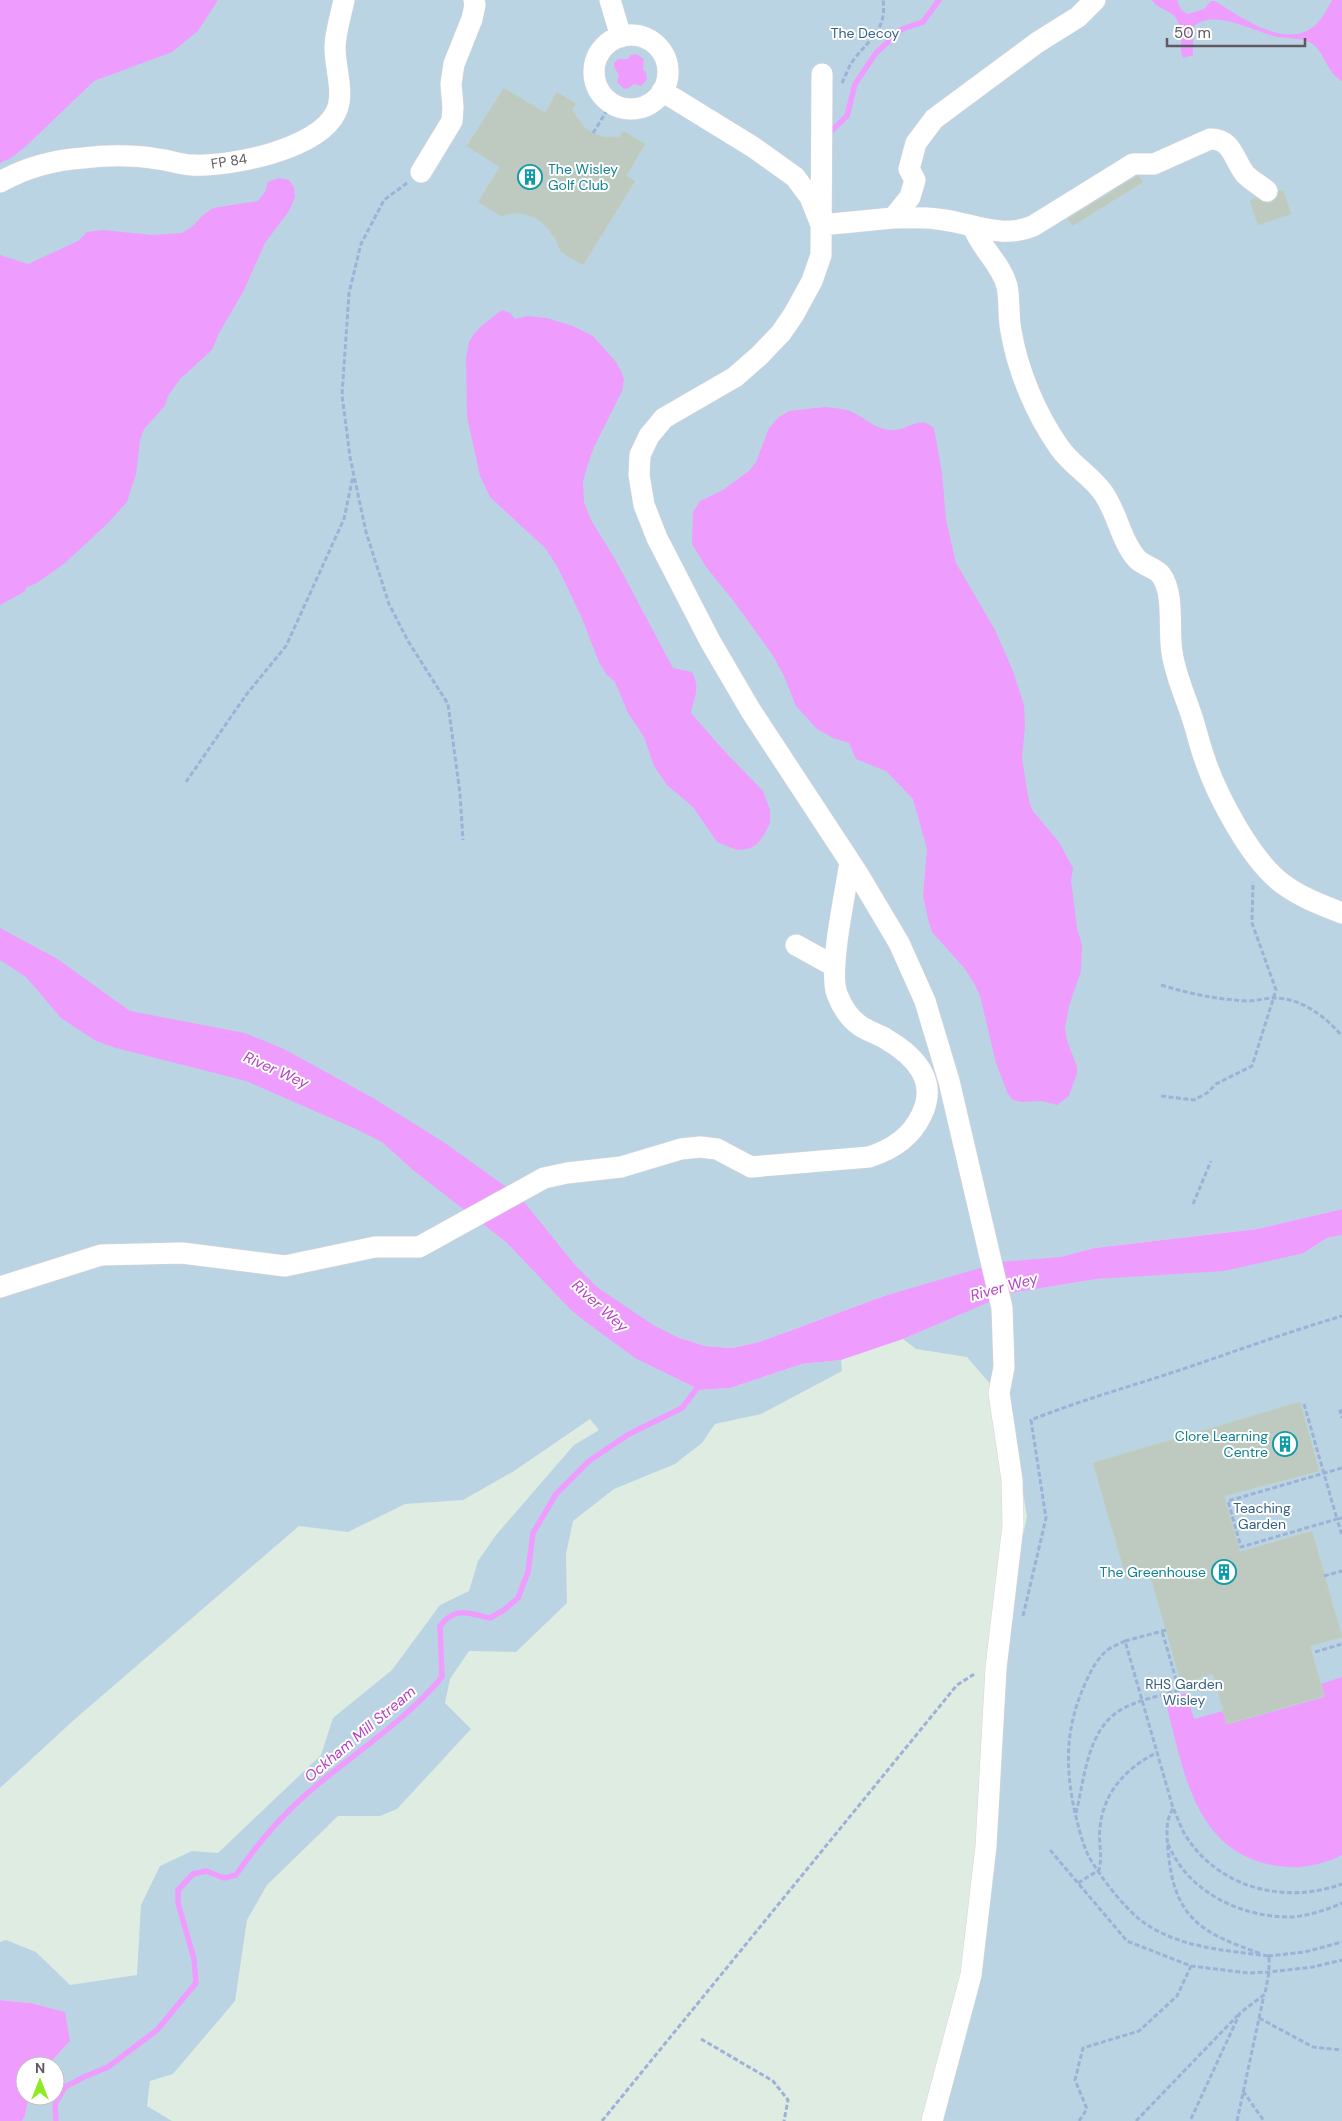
<svg xmlns="http://www.w3.org/2000/svg" width="1342" height="2121" font-family="'DM Sans',sans-serif">
<rect width="100%" height="100%" fill="#dfece2"/>
<path fill="#bbd4e4" d="M0,0H1342V1209L1257,1229L1094,1248L1060,1257L929,1284L884,1296L759,1342L732,1348L705,1346L677,1337L658,1369L700,1390L730,1388L802,1364L841,1360L842,1371L761,1414L715,1424L702,1443L675,1464L614,1489L573,1521L566,1554L567,1603L516,1652L469,1651L450,1679L445,1703L471,1729L397,1809L380,1816H338L267,1885L247,1920L235,2001L173,2074L150,2081L147,2106L172,2121H22L25,2116L29,2096H55V2066H47L70,2041L30,2003L0,2000V1942L6,1940L36,1952L70,1985L137,1975L141,1905L160,1866L192,1851L218,1853L321,1755L333,1718L392,1670L440,1605L469,1591L478,1561L496,1535L574,1445L599,1430L590,1419L514,1471L463,1500L405,1504L348,1532L299,1526L75,1719L0,1788Z
M1342,1235V2121H940L968,2013L1013,1580L1027,1517L1021,1481L991,1385L967,1357L916,1349L903,1339L1006,1294L1097,1279L1176,1272L1304,1253L1327,1238Z"/>
<path fill="#ef9cff" d="M0,0H218L198,31L172,52L94,81L25,147L11,158L0,163Z
M1152,0H1177L1181,10L1188,14L1204,9L1211,1H1215C1242,18 1292,55 1320,20C1325,14 1328,7 1332,0H1342V81C1327,73 1326,56 1314,45C1305,37 1285,39 1273,36C1252,30 1212,8 1193,27V55L1183,58C1178,47 1184,36 1180,26C1173,7 1159,12 1152,0Z
M636,54L644,59L643,69L646,72L647,80L641,86L634,84L627,89L623,88L617,82L619,75L614,67V63L618,59H627L631,55Z
M279,178L289,180L294,187L295,197L289,211L265,243L243,292L219,333L212,350L180,379L168,396L165,406L144,429L140,440L136,474L127,502L107,524L65,563L37,583L27,587L24,592L0,605V255L28,264L78,241L87,232L102,230L153,235L182,233L193,226L202,216L213,208L258,201L265,192L268,182Z
M502,310L510,313L515,319L528,316L547,318L573,326L593,336L616,362L622,373L624,380L622,391L594,447L588,464L583,481L584,502L591,520L615,559L673,668L692,672C701,689 694,696 691,713L727,754L763,791L770,810V823L764,835L756,845L748,849L737,850L717,842L693,807L667,785L654,766L644,737L628,713L615,682L606,674L599,662L581,616L557,566L545,548L490,497L480,476L467,417L466,358L469,342L474,334L481,326Z
M825,407C834,408 843,408 852,412C866,418 874,429 891,430C909,431 918,414 934,428L942,473L946,520L956,563L995,630L1013,671L1024,705L1025,726L1022,757L1028,796L1032,810L1059,842L1073,868L1071,880L1077,928L1082,945L1081,971L1069,1006L1065,1028L1067,1040L1077,1067V1073L1069,1096L1057,1105L1042,1101L1021,1102L1013,1100L1008,1094L996,1063L980,996L975,985L965,969L932,932L928,919L923,896L927,849L913,799L886,771L856,759L849,743L833,738L817,729L796,706L784,676L772,654L732,599L706,567L692,544L693,512L700,501L723,490L750,470L756,462L769,428L779,417L789,411Z
M0,928L56,958L130,1011L245,1033L284,1049L373,1098L445,1143L520,1197L575,1265L597,1287L653,1325L677,1337L705,1346L732,1348L759,1342L884,1296L987,1266L994,1300L903,1339L841,1360L802,1364L730,1388L700,1390L635,1358L586,1322L571,1310L506,1242L413,1170L382,1142L356,1129L246,1081L116,1048L96,1041L61,1018L26,977L0,960Z
M1342,1209V1235L1327,1238L1304,1253L1224,1271L1097,1279L1006,1294L1000,1262L1060,1257L1094,1248L1257,1229Z
M1342,1677V1855C1320,1866 1297,1870 1272,1865C1192,1850 1183,1765 1165,1700L1186,1693L1194,1719L1223,1711L1228,1724L1324,1697L1321,1684Z
M0,2000L30,2003L65,2012L70,2041L47,2066H25V2096H29L25,2116L22,2121H0Z"/>
<g fill="none" stroke-linecap="round" stroke-linejoin="round">
<path stroke="#ef9cff" stroke-width="5.5" d="M830,132L847,116L855,84L876,53L902,29L923,22L939,0
M56,2121L55,2104L65,2087L84,2077L108,2067L157,2030L196,1983L194,1959L178,1903V1890L193,1874L206,1871L224,1878L236,1875C255,1847 276,1822 301,1799C347,1757 402,1725 442,1677L440,1626C456,1606 468,1613 490,1618L504,1610L518,1598L528,1572L533,1533L556,1494L589,1461L629,1434L682,1408L701,1383"/>
</g>
<path fill="#becabf" stroke="#bed0c0" d="M504,88L545,113L557,92L576,104L572,110L584,127L593,133L603,137H620L623,131L645,144L626,176L635,181L583,265L561,252L556,240L547,227L536,218L524,214L512,213L502,216L478,202L500,167L467,146Z
M1137,176H1139L1143,182L1072,226L1068,219Z
M1283,190L1291,214L1258,225L1250,201L1256,198L1265,203H1271L1277,198L1279,191Z
M1300,1402L1319,1471L1224,1496L1240,1552L1312,1531L1342,1637L1310,1646L1324,1696L1227,1724L1213,1674L1181,1683L1150,1574L1127,1580L1093,1463Z"/>
<g fill="none" stroke-linecap="round" stroke-linejoin="round">
<defs>
<path id="minor" d="M610,0L621,37
M594 72a37 37 0 1 1 74 0a37 37 0 1 1-74 0Z
M822,74L821,255L812,281L794,314L781,333L759,356L735,377L664,418L649,436L640,455L639,475L644,505L657,538L710,641L751,711L858,874L899,943L925,1001L949,1081L1002,1308L1004,1367L999,1393L1012,1480L1013,1525L996,1668L986,1846L971,1975L932,2121
M662,91L753,147L795,177L810,197L821,225L893,218L910,197L915,180L909,169L916,143L934,119L1038,42L1078,17L1095,0
M421,172L452,121L453,107L451,84L454,64L472,19L475,5L474,0
M0,182C25,168 54,160 83,158C108,155 134,155 158,159C169,160 181,165 192,165C229,167 318,150 336,112C345,94 335,68 335,48C335,33 341,15 344,0
M893,218C908,218 922,217 937,219C970,222 1000,240 1033,226L1133,164H1154L1210,139C1233,139 1233,159 1245,174C1250,180 1260,185 1267,191
M973,226C980,248 1001,263 1007,286C1010,301 1008,317 1011,331C1018,372 1036,414 1059,447C1072,466 1092,476 1104,494C1118,515 1121,541 1137,559C1144,566 1156,568 1161,575C1175,594 1168,630 1172,652C1175,674 1184,693 1191,714C1196,728 1199,743 1204,757C1216,794 1251,861 1283,884C1300,897 1322,905 1342,913
M796,945L834,966
M0,1287L101,1255L182,1253L285,1266L375,1247H419L544,1178L567,1173L621,1167L681,1149L700,1147L717,1149L751,1167L869,1157C891,1150 911,1137 921,1116C939,1081 915,1056 886,1039C878,1034 867,1031 859,1025C848,1017 842,1007 837,994C828,970 846,891 850,862"/>
</defs>
<use href="#minor" stroke="#dad3d9" stroke-width="22"/>
<path stroke="#9eb1d6" stroke-width="3" stroke-dasharray="5 2.5" stroke-linecap="butt" d="M842,83C846,75 849,65 855,58C871,38 887,28 883,0
M593,133L611,104
M407,183L384,200L361,244L349,293L342,395L350,457L366,532L389,604L408,641L448,704L460,794L463,840
M186,782L246,695L286,646L344,519L353,476
M1161,985C1191,994 1215,999 1247,1001C1256,1001 1265,998 1274,998C1301,998 1325,1016 1342,1036
M1161,1096L1194,1100L1207,1093L1216,1084L1252,1066L1276,990L1252,923L1253,882
M1193,1204L1211,1161
M1304,1404L1337,1519L1342,1518
M1342,1410L1340,1411L1342,1418
M1342,1468L1228,1501L1241,1547L1337,1519L1342,1536
M1324,1576L1342,1571
M1023,1616L1046,1518L1031,1420C1081,1400 1132,1386 1183,1369C1236,1351 1288,1332 1342,1316
M1166,1630L1125,1641L1173,1808C1177,1816 1180,1825 1184,1833C1217,1888 1284,1905 1342,1884
M1125,1641C1119,1644 1110,1647 1105,1652C1096,1661 1090,1672 1085,1684C1065,1728 1065,1767 1075,1813C1079,1828 1082,1843 1089,1857C1100,1876 1122,1905 1139,1919C1176,1948 1224,1950 1269,1956V1972L1265,1994L1240,2013L1190,2121
M1315,1652L1342,1644
M1173,1809C1165,1820 1167,1836 1168,1850C1174,1919 1201,1933 1262,1954
M1076,1813C1085,1777 1087,1727 1124,1708C1141,1699 1161,1696 1179,1690L1162,1631
M1168,1844C1188,1892 1240,1917 1290,1917C1308,1916 1326,1910 1342,1903
M1050,1850L1127,1941L1191,1966L1248,1973L1269,1972L1313,1967L1342,1960
M1078,1883L1099,1870C1103,1855 1098,1843 1100,1828C1103,1792 1127,1767 1158,1752
M1268,1956L1305,1952L1342,1942
M1259,2018L1313,2047L1342,2050
M701,2039L773,2081L788,2100L784,2121
M1243,2091L1264,2121
M602,2121L957,1685L976,1673
M1079,2121L1087,2109L1075,2080L1083,2048L1139,2031L1177,1996L1191,1966
M1136,2121L1238,2015
M1237,2121L1264,1995"/>
<use href="#minor" stroke="#fff" stroke-width="21"/>
</g>
<defs>
<symbol id="building-ring" viewBox="-11 -11 22 22"><circle r="9.5" fill="#fff" stroke="#0f9aa8" stroke-width="1.5"/><path d="M-4-6H4V6H1V3H-1V6H-4ZM-2.5-4.3h1.7v1.8h-1.7ZM.8-4.3h1.7v1.8H.8ZM-2.5-1h1.7V.8h-1.7ZM.8-1h1.7V.8H.8Z" fill="#0f9aa8"/></symbol>
</defs>
<g fill-rule="evenodd">
<use href="#building-ring" x="516" y="163" width="28" height="28"/>
<use href="#building-ring" x="1271" y="1430" width="28" height="28"/>
<use href="#building-ring" x="1210" y="1558" width="28" height="28"/>
</g>
<g text-anchor="middle" stroke-width="4" stroke-linejoin="round" paint-order="stroke">
<g font-size="14" fill="#346185" stroke="#fff">
<text x="865" y="38">The Decoy</text>
<text x="1262" y="1513">Teaching<tspan x="1262" dy="16">Garden</tspan></text>
<text x="1184" y="1689">RHS Garden<tspan x="1184" dy="16">Wisley</tspan></text>
</g>
<g font-size="14" fill="#615861" stroke="#fff">
<text transform="translate(229 161) rotate(-9)" y="5">FP 84</text>
</g>
<g font-size="14" fill="#0d838f" stroke="#fff" text-anchor="end">
<text x="548" y="174" text-anchor="start">The Wisley<tspan x="548" dy="16">Golf Club</tspan></text>
<text x="1268" y="1441">Clore Learning<tspan x="1268" dy="16">Centre</tspan></text>
<text x="1206" y="1577">The Greenhouse</text>
</g>
<g font-size="15" font-style="italic" fill="#b73fc3" stroke="#fff">
<text transform="translate(276 1070) rotate(24)" y="5">River Wey</text>
<text transform="translate(1004 1287) rotate(-15)" y="5">River Wey</text>
<text transform="translate(600 1306) rotate(42)" y="5">River Wey</text>
<text transform="translate(360 1734) rotate(-40)" y="5">Ockham Mill Stream</text>
</g>
</g>
<g transform="translate(40 2081)"><circle r="24" fill="#ffffff" stroke="#c0bcc0"/>
<path d="M0-4L9 19L0 12L-9 19Z" fill="#8eea27"/>
<text y="-8" font-size="14" font-weight="bold" text-anchor="middle" fill="#615861">N</text>
</g>
<path d="M1167 38v8h138v-8" fill="none" stroke="#615861" stroke-width="2.5"/>
<text x="1174" y="38" font-size="15" fill="#615861" stroke="#ffffff" stroke-width="4" paint-order="stroke">50 m</text>
</svg>
